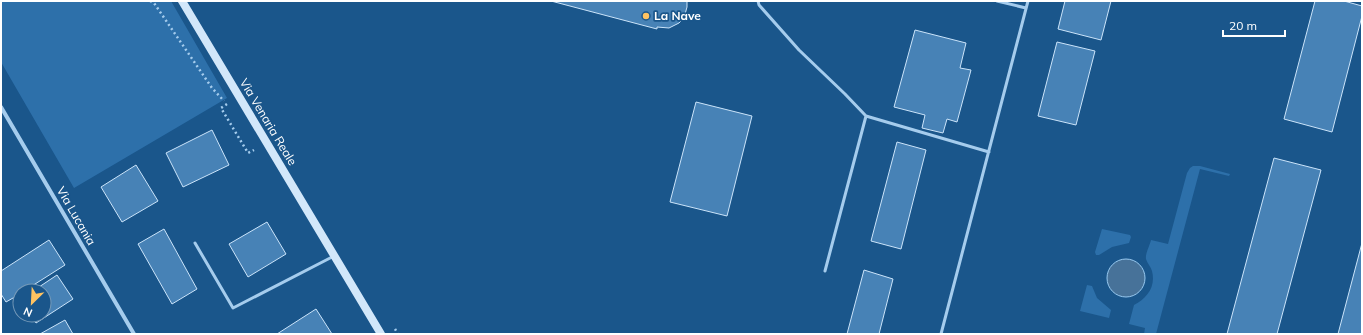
<svg xmlns="http://www.w3.org/2000/svg" width="1363" height="335" font-family="Mulish,sans-serif">
<rect width="100%" height="100%" fill="#1a568b"/>
<path fill="#2d70aa" d="M1,1H171L227,98L74,188L1,62Z
M1193,166H1200L1230,174L1229,176L1200,169L1156,334H1144L1145,328L1129,324L1134,305C1147,298 1156,287 1152,271C1151,267 1147,263 1146,259C1145,254 1150,245 1151,240L1168,244L1187,173L1190,168Z
M1102,229L1130,235L1131,237L1129,243L1112,247L1099,255H1096L1095,252Z
M1087,285L1092,286L1097,298L1111,310L1109,318L1080,311Z"/>
<path fill="#477299" stroke="#98c9f0" d="M1107 278a19 19 0 1 1 38 0a19 19 0 1 1-38 0Z"/>
<path fill="#4782b6" stroke="#cbe4fa" d="M551,1H687V7L684,18L679,23L669,28L657,27V29Z
M1065,1H1111L1101,40L1058,29Z
M1315,1H1344L1362,6V16L1332,132L1284,119Z
M915,30L966,43L960,68L971,70L957,122L947,119L943,133L922,128L925,115L894,107Z
M1057,42L1095,51L1076,125L1038,116Z
M696,102L752,116L727,216L670,202Z
M212,130L229,165L183,187L166,153Z
M897,142L926,150L901,249L871,241Z
M1274,158L1321,170L1277,334H1227Z
M136,165L158,201L122,222L101,187Z
M267,222L286,254L248,277L229,244Z
M164,229L197,289L172,304L138,244Z
M49,240L65,265L24,291H20V294L6,302L1,294V271Z
M1362,243V334H1338Z
M864,270L893,279L879,334H847Z
M57,275L73,299L36,323L30,315H44V291H33Z
M316,309L332,334H277Z
M65,320L73,334H40Z"/>
<g fill="none" stroke-linecap="round" stroke-linejoin="round">
<path stroke="#a5cced" stroke-width="2.5" stroke-dasharray="2 3" stroke-linecap="butt" d="M150,1L154,3L212,88L224,101
M227,104L221,108L248,153L254,150
M395,329L398,334"/>
<path stroke="#a5cced" stroke-width="3" d="M758,1L759,5L799,50L845,94L866,116
M997,1L1026,8
M195,243L233,308L334,256
M825,271L866,116L989,152
M941,334L1028,1"/>
<path stroke="#a5cced" stroke-width="4" d="M1,107L134,334"/>
<path stroke="#d2e7fa" stroke-width="8" d="M182,1L381,334"/>
</g>
<circle fill="#ffc361" stroke="#1a568b" stroke-width="1.5" cx="646" cy="16" r="4"/>
<g text-anchor="middle" stroke-width="3.5" stroke-linejoin="round" paint-order="stroke">
<g font-size="12" font-weight="bold" fill="#fff" stroke="#1a568b" text-anchor="start">
<text x="654" y="20">La Nave</text>
</g>
<g font-size="12" fill="#fff" stroke="#1a568b">
<text transform="translate(268 122) rotate(59)" y="4">Via Venaria Reale</text>
<text transform="translate(76 216) rotate(60)" y="4">Via Lucania</text>
</g>
</g>
<rect width="1363" height="335" fill="none" stroke="#ffffff" stroke-width="4"/>
<g transform="translate(32 303) rotate(204)"><circle r="19" fill="#1a568b" stroke="#769ab9"/>
<path d="M0-3L7 15L0 10L-7 15Z" fill="#ffc361"/>
<text y="-6" font-size="11" font-weight="bold" text-anchor="middle" fill="#ffffff">N</text>
</g>
<path d="M1223 30v6h62v-6" fill="none" stroke="#ffffff" stroke-width="2"/>
<text x="1229" y="30" font-size="12" fill="#ffffff" stroke="#1a568b" stroke-width="3" paint-order="stroke">20 m</text>
</svg>
